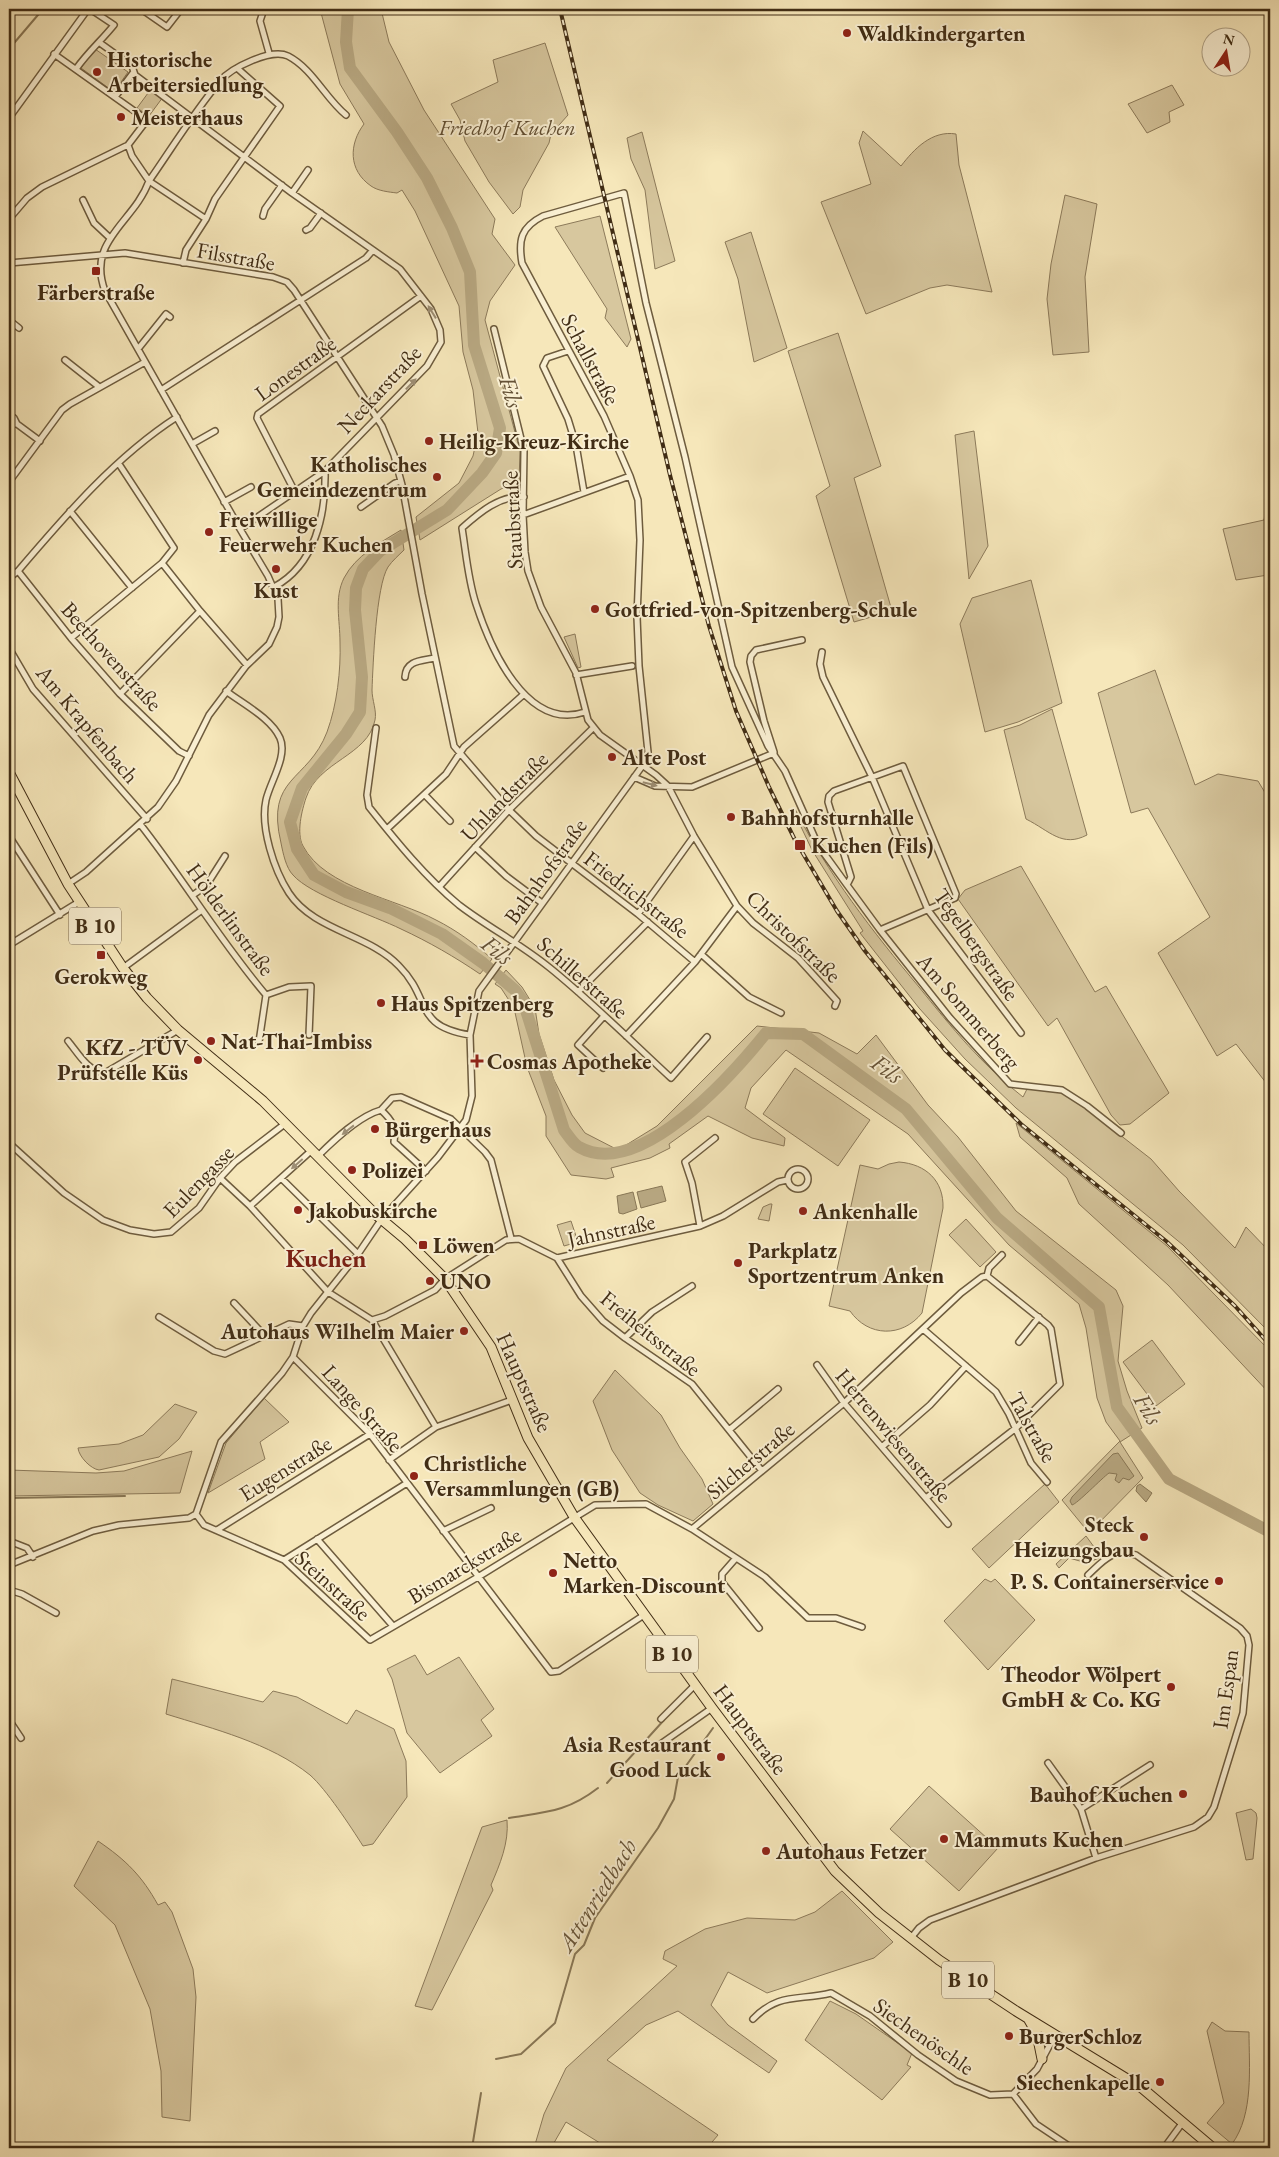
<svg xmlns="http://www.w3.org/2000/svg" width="1279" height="2157" font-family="'EB Garamond',serif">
<rect width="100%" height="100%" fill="#f6e7ba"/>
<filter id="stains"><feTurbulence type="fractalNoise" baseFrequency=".004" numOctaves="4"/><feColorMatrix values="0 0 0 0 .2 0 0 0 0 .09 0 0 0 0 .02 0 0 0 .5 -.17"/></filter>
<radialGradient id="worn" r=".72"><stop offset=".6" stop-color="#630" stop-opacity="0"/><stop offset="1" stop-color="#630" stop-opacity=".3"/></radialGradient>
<path fill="#d7c79e" stroke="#8c7a5a" d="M320,9H381L389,42L424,110L495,219L492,234L515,265L490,301L485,320L520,451L519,482L501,489L420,540L416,517L459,483L473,456L478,433L473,390L463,352L459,306L415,211L402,190L397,193C389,192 378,191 371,186C348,170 349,144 364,124L340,84Z
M545,43L568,115L551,134L549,143L523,190L520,207L513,214L489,182L465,141L460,120L451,104L498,82L493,60Z
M95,49L128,72L114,92L81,68Z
M1172,85L1184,105L1169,112L1170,122L1147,133L1128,104Z
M151,89L163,97L149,116L137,108Z
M863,131L901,166C914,149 932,130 956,134L959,165L992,292L947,285L930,288L866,314L821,202L871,184L859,143Z
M642,132L675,261L655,269L645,190L631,159L627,138Z
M1065,195L1097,204L1085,277L1089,352L1053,355L1047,299L1051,264Z
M600,216L631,339L627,347L605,318L607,309L555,227Z
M751,232L787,348L754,362L738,279L725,242Z
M838,333L881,466L854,478L892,611L854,622L816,496L830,486L788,351Z
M974,431L988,546L969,579L955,435Z
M1270,486V585L1268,575L1236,580L1223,529L1264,520Z
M401,530L404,550C399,555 392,561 388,567C376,586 373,665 372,690C372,700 377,711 375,720C368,756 318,761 306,798C302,810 296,833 303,846C325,888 397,899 436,920C456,930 475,944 492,959L480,974C455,957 429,942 401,929C375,916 310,895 293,875C286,868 283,853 281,843C265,776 308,782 327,732C337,705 341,670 340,642C340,620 334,598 344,578C356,555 380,543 401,530Z
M1031,580L1062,703L1018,722L985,732L960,624L972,598Z
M575,634L581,667L578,668L564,637Z
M1155,670L1195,785L1218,774L1258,781L1270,801V1088L1236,1044L1217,1056L1158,953L1210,917L1148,808L1131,813L1098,693Z
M1052,709L1087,835C1062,848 1050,831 1026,819L1004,730L1020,725Z
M795,809C827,873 873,932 919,987C951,1027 983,1066 1023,1097L1028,1087L1060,1092L1079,1103L1151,1159L1179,1191L1235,1248L1246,1227L1270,1252V1333L1183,1245L1016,1108L965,1059L919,1008L860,933L863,931L812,850L793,810Z
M1021,866L1095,992L1106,986L1169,1093L1130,1124L1120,1125L1111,1115L1057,1018L1048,1026L958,899L965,890Z
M506,970L522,987L535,1008L539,1034L554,1080L572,1115L585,1133L618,1150L657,1126L757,1026L819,1033L857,1054L876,1035L928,1105L958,1137L1016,1211L1116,1290L1123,1306L1118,1361L1127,1391L1142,1428L1120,1442L1143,1478L1089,1533L1062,1500L1120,1441L1106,1422L1097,1398L1086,1328L1079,1304L1009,1245L908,1134L786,1050L751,1088L745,1108L785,1138L784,1146L752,1138L708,1116L669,1144L670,1148L650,1158L611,1168L614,1177L606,1179L571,1175L546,1136V1116L527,1067L514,1008L501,988L495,984Z
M795,1068L870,1120L838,1166L763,1114Z
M1016,1123L1167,1246L1270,1351V1394L1168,1285L1079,1204L1067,1178L1020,1137Z
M899,1162C926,1164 944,1181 943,1208L922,1313C902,1338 868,1337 850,1311L829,1306L860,1165L878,1169L889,1164Z
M770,1204H772L769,1221L758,1219L763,1207Z
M966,1219L996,1252L980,1267L949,1235Z
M571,1221L578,1242L564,1246L557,1225Z
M1152,1340L1185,1384L1156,1406L1123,1362Z
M615,1370L661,1415L680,1448L702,1479L713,1504L693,1521L658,1505L640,1493L612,1450L593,1401Z
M264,1398L289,1422L260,1442L265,1459L208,1493L226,1443Z
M175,1404L197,1412L179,1439L159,1457L99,1470C91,1469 79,1457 78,1448L119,1444L143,1435Z
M192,1451L180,1493L9,1496V1470L96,1473L124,1471Z
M1045,1484L1059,1502L989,1568L972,1549Z
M1086,1536L1097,1551L1099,1558L1087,1563L1069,1558L1059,1568L1056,1564Z
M985,1579L991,1582L995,1579L1035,1620L988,1670L944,1621Z
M415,1655L427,1675L459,1657L494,1709L481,1720L492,1736L440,1773L407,1733L392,1679L387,1669Z
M172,1679L263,1702L273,1691L297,1697L347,1724L356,1710L394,1729L406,1761L407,1797L373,1844L363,1846C351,1827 326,1789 310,1775C270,1743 214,1729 166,1714Z
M929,1786L998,1848L959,1891L890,1829Z
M1251,1809L1256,1813L1257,1818L1253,1859L1246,1860L1236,1813Z
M507,1820C509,1843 500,1864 491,1885L493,1890L432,2010L415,2006L482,1827Z
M98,1841C126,1860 142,1876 158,1905L165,1902L172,1912L193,1969L196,1997L190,2121L162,2117L161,2071L150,2009L115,1925L74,1886Z
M842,1891L893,1942L874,1958L767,1993L728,1972L711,2005L728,2025L777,2061L769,2073L678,2011L646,2025L607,2060L718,2135L707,2148H608L566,2122L551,2148H534L544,2114L566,2068L677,1966L663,1959L665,1951L705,1929L747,1918L795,1920L815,1912Z
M830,2001L856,2014L912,2053L907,2065L911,2067L882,2100L805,2040Z
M1212,2022L1225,2031L1249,2032C1249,2067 1254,2114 1232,2144L1207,2123L1224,2103L1207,2031Z"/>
<path fill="#b8a882" stroke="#887756" d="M662,1186L666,1201L641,1208L637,1192Z
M633,1192L637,1209L623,1214L619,1213L617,1196Z
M1118,1453L1134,1476L1129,1480L1123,1478L1119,1483L1115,1480L1117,1474L1109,1473C1102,1478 1077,1504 1072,1505L1070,1501L1072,1497L1113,1454Z
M1140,1484L1152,1493L1146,1502L1136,1491L1137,1486Z"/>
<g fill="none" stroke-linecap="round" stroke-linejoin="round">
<path stroke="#887756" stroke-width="2" d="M9,49L43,9
M9,1498L125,1496
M607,1783L664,1720
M509,1818C546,1812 567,1812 598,1788
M496,2059L521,2054L555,2023L575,1954L584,1945L595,1918L658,1828L674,1799L678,1777L713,1728
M472,2148L481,2093"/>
<path stroke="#b8a882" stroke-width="12" d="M348,9L346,42L350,68L397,132L427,178L452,228L470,272L474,345L500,428L496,453L482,473L447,510L380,551L363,569L356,588L355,610L362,677L360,712L346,734L302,788L290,822L297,849L314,875L346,892L390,908L442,934L483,963L515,990L523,1001L564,1130C568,1135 573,1144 579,1147C639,1181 732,1075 766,1033L803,1034L906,1109L997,1218L1099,1307L1117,1407L1169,1479L1270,1532
M1268,2148L1270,2143"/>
<defs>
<path id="minor" d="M141,9L167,27L181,9
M264,9L260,21L269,53
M100,43L132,66L135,75L292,193L400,269L431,309L440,330L441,342L427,366L325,471L240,529
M76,69C88,52 101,41 114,25L90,9
M115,97L133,73
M9,118L88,9
M128,145L132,156L149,181L206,219
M292,193L308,170
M83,200L94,223L110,238
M263,216L265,209L282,185
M9,219L27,198L42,187L128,145L147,120L54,54
M306,230L310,228L321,213
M9,263L125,253L273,277L287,282L294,290L382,426L394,455L402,485L422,594L454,746L509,810L536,836L638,914L695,962
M183,263L186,250L206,219L215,199L280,106L237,68
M9,320L19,328
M494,329L524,451L523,515L525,552L528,571L541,607L576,673L588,720L600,735L656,775L668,786L694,836L737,906L753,923L798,958L837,1001L835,1006
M138,349L166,314L170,317
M568,351L547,358L543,366L568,419L576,445L584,492
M65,360L98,386
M161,390L366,258L373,250
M17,424H13L11,421L14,418L17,424L40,441
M192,444L215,431
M9,482L62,410L70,404L145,362
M295,492L257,418L258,414L421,296
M524,497C500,495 480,512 462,528C466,553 468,580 476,604C490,647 526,732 585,712
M224,502L251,487
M361,507L395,483L401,481
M70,511L132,588
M523,515L630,476
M162,563L200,611L247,665
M18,571L71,638L120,694L179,751L189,756
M9,578L18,571C65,516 115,457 177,417
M274,587C315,565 326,515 325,471
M71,638L162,563L174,548L119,464
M9,648L33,689L147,819
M822,652L820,664L823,677L872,777L928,910L1021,1033
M576,675L632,666
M405,677C406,660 421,661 435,658
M226,691C243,704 271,718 280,738C288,756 270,782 266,800C260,827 274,870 289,893C314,931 369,934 399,966C432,999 413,1026 470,1035
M120,694L200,611
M376,728L367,795L369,807C396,841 426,878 459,905C489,928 521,944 550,968C592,1002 631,1041 671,1078L707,1037
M774,752L764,721L750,662L751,656L756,650L802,640
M634,777L655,786L692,787L774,753
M425,795L450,821
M140,824C184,880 220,941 266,995L259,1042
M387,829L446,774L464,747L523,695
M9,836L60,915
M475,847L506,876L542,903
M68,884L86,872L158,807L176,781L209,715L246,666L269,644L277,627L279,617L278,599L268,576L240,529L105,291C86,240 134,223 149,181C172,148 194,112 220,81C231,68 271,48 288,56C313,69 325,98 346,115
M439,887L509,810L593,728
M193,895L206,886L225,856
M638,914L694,836
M880,930L847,885L851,877L828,802L829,796L834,791L903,766L956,894L955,898L880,930L950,1018L1010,1084L1062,1090L1087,1106L1121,1133
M9,945L79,902
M701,954L749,997L781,1013
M123,968L202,910
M578,992L648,922
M266,995L289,987L311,986L309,1035
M626,1036L695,962L737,906
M68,1041C78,1053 88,1072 105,1073L178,1030
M603,1068L578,1045L604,1016
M381,1110L392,1098L401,1097L451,1119L485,1152L491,1160L511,1238
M381,1110C392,1120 396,1127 394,1142L426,1171
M9,1143L64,1193L103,1220L130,1230L154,1234L171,1232L199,1208L220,1178L235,1162L286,1123
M318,1156C334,1140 359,1116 381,1110
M788 1179a10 10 0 1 1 20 0a10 10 0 1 1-20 0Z
M220,1178L250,1206L328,1292L372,1320L385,1316L435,1290L445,1279L506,1240L519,1239L557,1258L700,1226L723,1216L778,1182L787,1180
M281,1178L358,1254
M250,1206L312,1150
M700,1226L692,1183L685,1162L715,1138
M557,1258L581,1296L603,1321L625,1338L692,1384L762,1471
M987,1276L989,1268L1002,1255
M234,1303L264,1335
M159,1317L214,1351L225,1354L289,1324L303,1326
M372,1320L436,1427
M923,1329L996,1392L1009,1414L1031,1463L1047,1482
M625,1338L652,1312L692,1286
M1019,1342L1039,1317
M293,1357L370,1434L551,1672L559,1671L644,1615
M817,1365L844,1403L948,1524
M729,1430L778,1389
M883,1446L930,1405L966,1366
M389,1460L436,1427L512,1400
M196,1514L204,1525L284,1560L370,1640L478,1577L595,1505L646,1504L692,1529L844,1403L961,1293L982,1277L987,1276L1048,1325L1051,1329L1060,1384L1016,1428L926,1498
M692,1529L765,1577L808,1618H836L862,1627
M217,1530L370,1434
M443,1531L491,1508
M317,1539L393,1626
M9,1541L27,1548L33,1557
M736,1558L722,1574V1582L759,1628
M284,1560L407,1483
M9,1565L93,1531L119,1525L189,1518L196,1514L221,1442L282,1373L293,1357L303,1326L311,1313L358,1254L381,1220L438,1157L466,1120L472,1096L470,1035L479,991L643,765L648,752L639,666L637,617L640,540L638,500L630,476L604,416L522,263C518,240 521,227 543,216L624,193L646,303L685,457L732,667L768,746L785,771L818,845L847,885
M9,1590L22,1594L56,1613
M661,1719L695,1685
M9,1720L21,1738
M662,1743L712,1708
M1048,1763L1081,1809L1096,1858
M1081,1809L1150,1765
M911,1938L919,1928L930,1920L1096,1858L1194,1827L1208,1817L1214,1807L1243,1713L1249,1645L1247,1636L1240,1628L1136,1555C1113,1548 1105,1559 1088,1575
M753,2019C779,1992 799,2001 831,1993L870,2016L918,2055L956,2081L990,2095L1013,2094L1037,2069L1055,2035
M1013,2094L1036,2124L1072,2148
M1164,2148L1183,2122"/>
<path id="primary" d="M9,772L68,884L123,968L147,998L178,1030L263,1101L374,1213L405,1239L445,1279L491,1347L528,1438L574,1517L712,1708L835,1871L879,1913L939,1960L1016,2011L1142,2088L1213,2148
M1029,2020L1037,2034L1042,2059"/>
</defs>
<use href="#minor" stroke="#6e5c3e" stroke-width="8"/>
<use href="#primary" stroke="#412d15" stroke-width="11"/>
<use href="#minor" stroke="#f9efd2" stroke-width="5"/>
<use href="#primary" stroke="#f6e7ba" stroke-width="9"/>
<defs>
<path id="rail" d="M560,9L670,475L709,626L736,711L769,787L795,840L837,911L865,951L945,1050L1021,1124L1166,1241L1235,1306L1270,1345"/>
</defs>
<use href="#rail" stroke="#412d15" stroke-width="4"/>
<use href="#rail" stroke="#f9efd2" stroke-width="2" stroke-dasharray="5.5" stroke-linecap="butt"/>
</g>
<defs><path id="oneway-solid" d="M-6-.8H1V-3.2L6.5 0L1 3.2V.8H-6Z" transform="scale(1.25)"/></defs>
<g fill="#9d8e74">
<use href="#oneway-solid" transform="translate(432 312) rotate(-122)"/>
<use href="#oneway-solid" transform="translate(411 384) rotate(-46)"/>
<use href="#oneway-solid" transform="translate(650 784) rotate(14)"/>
<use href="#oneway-solid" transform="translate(348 1130) rotate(142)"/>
<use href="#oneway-solid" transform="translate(297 1164) rotate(139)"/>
</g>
<g fill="#8f2418" stroke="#f9efd2" stroke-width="2">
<circle cx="847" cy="33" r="5"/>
<circle cx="97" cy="72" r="5"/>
<circle cx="121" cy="117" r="5"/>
<rect x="91" y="266" width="10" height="10" rx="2.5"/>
<circle cx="429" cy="441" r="5"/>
<circle cx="437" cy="477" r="5"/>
<circle cx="209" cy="532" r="5"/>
<circle cx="276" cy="569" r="5"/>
<circle cx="595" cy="609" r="5"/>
<circle cx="612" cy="757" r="5"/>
<circle cx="731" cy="817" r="5"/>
<rect x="794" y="839" width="12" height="12" rx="2.5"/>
<rect x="96" y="950" width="10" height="10" rx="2.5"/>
<circle cx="381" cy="1003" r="5"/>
<circle cx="211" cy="1041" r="5"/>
<circle cx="198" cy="1060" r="5"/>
<path d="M474.5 1053.5h5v5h5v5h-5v5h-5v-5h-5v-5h5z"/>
<circle cx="375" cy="1129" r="5"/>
<circle cx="352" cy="1170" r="5"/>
<circle cx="298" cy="1210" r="5"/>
<circle cx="803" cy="1211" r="5"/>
<rect x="418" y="1240" width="10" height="10" rx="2.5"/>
<circle cx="738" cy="1263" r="5"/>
<circle cx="430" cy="1281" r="5"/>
<circle cx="464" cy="1331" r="5"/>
<circle cx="414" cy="1476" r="5"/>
<circle cx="1144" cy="1537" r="5"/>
<circle cx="553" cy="1573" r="5"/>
<circle cx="1219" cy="1581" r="5"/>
<circle cx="1171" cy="1687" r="5"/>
<circle cx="721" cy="1757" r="5"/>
<circle cx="1183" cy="1794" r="5"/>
<circle cx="944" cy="1839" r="5"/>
<circle cx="766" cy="1851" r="5"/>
<circle cx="1009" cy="2036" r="5"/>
<circle cx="1160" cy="2082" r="5"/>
</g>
<g text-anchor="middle" stroke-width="4" stroke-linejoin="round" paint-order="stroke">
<g fill="#f9efd2" stroke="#78674e" stroke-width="1">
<rect x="69" y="907.5" width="52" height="37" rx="4"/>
<rect x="646" y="1635.5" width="52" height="37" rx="4"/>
<rect x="942" y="1961.5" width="52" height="37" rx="4"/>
</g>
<g font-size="21" font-weight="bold" fill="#412d15">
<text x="95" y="933">B 10</text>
<text x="672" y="1661">B 10</text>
<text x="968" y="1987">B 10</text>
</g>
<g font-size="22" font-weight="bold" fill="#412d15" stroke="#f9efd2" text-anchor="start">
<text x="857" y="41">Waldkindergarten</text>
<text x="107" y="67">Historische<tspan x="107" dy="25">Arbeitersiedlung</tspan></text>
<text x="131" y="125">Meisterhaus</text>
<text x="96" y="300" text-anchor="middle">Färberstraße</text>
<text x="439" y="449">Heilig-Kreuz-Kirche</text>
<text x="427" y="472" text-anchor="end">Katholisches<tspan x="427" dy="25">Gemeindezentrum</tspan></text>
<text x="219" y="527">Freiwillige<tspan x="219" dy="25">Feuerwehr Kuchen</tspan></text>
<text x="276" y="598" text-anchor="middle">Kust</text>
<text x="605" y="617">Gottfried-von-Spitzenberg-Schule</text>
<text x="622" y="765">Alte Post</text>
<text x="741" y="825">Bahnhofsturnhalle</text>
<text x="811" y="853">Kuchen (Fils)</text>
<text x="101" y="984" text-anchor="middle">Gerokweg</text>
<text x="391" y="1011">Haus Spitzenberg</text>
<text x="221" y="1049">Nat-Thai-Imbiss</text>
<text x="188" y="1055" text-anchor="end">KfZ - TÜV<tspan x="188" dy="25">Prüfstelle Küs</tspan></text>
<text x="487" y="1069">Cosmas Apotheke</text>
<text x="385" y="1137">Bürgerhaus</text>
<text x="362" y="1178">Polizei</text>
<text x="308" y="1218">Jakobuskirche</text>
<text x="813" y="1219">Ankenhalle</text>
<text x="433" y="1253">Löwen</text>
<text x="748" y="1258">Parkplatz<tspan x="748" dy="25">Sportzentrum Anken</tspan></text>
<text x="440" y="1289">UNO</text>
<text x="454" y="1339" text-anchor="end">Autohaus Wilhelm Maier</text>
<text x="424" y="1471">Christliche<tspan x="424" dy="25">Versammlungen (GB)</tspan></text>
<text x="1134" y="1532" text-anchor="end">Steck<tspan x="1134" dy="25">Heizungsbau</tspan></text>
<text x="563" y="1568">Netto<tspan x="563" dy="25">Marken-Discount</tspan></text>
<text x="1209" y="1589" text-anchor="end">P. S. Containerservice</text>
<text x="1161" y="1682" text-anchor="end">Theodor Wölpert<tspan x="1161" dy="25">GmbH &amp; Co. KG</tspan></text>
<text x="711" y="1752" text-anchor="end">Asia Restaurant<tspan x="711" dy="25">Good Luck</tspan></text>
<text x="1173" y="1802" text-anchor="end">Bauhof Kuchen</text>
<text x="954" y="1847">Mammuts Kuchen</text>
<text x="776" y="1859">Autohaus Fetzer</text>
<text x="1019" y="2044">BurgerSchloz</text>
<text x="1150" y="2090" text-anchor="end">Siechenkapelle</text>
</g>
<g font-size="22" font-style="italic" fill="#5f4c30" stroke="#f9efd2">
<text x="507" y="135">Friedhof Kuchen</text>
</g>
<g font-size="22" fill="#412d15" stroke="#f9efd2">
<text transform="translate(236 256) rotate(10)" y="8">Filsstraße</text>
<text transform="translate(591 359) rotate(62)" y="8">Schallstraße</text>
<text transform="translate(295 368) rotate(-36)" y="8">Lonestraße</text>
<text transform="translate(379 389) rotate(-47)" y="8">Neckarstraße</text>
<text transform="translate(512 520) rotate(-93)" y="8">Staubstraße</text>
<text transform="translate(112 656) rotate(48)" y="8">Beethovenstraße</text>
<text transform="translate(88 724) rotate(50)" y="8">Am Krapfenbach</text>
<text transform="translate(504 796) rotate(-46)" y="8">Uhlandstraße</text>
<text transform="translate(545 871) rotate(-54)" y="8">Bahnhofstraße</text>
<text transform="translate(637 894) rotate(38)" y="8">Friedrichstraße</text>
<text transform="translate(231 919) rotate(54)" y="8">Hölderlinstraße</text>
<text transform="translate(794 936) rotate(44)" y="8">Christofstraße</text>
<text transform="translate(977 944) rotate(55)" y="8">Tegelbergstraße</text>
<text transform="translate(583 977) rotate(41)" y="8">Schillerstraße</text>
<text transform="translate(969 1011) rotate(49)" y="8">Am Sommerberg</text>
<text transform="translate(198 1181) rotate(-46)" y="8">Eulengasse</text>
<text transform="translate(611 1230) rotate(-12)" y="8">Jahnstraße</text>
<text transform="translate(651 1333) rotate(39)" y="8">Freiheitsstraße</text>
<text transform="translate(525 1382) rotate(66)" y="8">Hauptstraße</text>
<text transform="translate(363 1408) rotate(48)" y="8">Lange Straße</text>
<text transform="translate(1033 1427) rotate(61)" y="8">Talstraße</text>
<text transform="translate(894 1435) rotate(50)" y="8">Herrenwiesenstraße</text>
<text transform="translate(750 1460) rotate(-40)" y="8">Silcherstraße</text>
<text transform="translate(285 1468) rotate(-32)" y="8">Eugenstraße</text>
<text transform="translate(464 1565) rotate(-31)" y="8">Bismarckstraße</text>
<text transform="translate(333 1585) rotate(42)" y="8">Steinstraße</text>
<text transform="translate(1225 1689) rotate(-82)" y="8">Im Espan</text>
<text transform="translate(751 1729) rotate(53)" y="8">Hauptstraße</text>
<text transform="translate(924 2036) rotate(35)" y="8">Siechenöschle</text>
</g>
<g font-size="24" font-style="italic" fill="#655236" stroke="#f9efd2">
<text transform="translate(511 392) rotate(73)" y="8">Fils</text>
<text transform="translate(497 950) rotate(38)" y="8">Fils</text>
<text transform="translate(887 1069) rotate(36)" y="8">Fils</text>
<text transform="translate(1148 1409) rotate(59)" y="8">Fils</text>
<text transform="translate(597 1895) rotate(-58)" y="8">Attenriedbach</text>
</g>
<g font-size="25" font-weight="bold" fill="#7a1f14" stroke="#f9efd2">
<text x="326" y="1267">Kuchen</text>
</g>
</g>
<rect width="1279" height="2157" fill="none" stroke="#f6e7ba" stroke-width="30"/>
<rect x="10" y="10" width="1259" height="2137" fill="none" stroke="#412d15" stroke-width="2.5"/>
<rect x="15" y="15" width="1249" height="2127" fill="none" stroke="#412d15"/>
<g transform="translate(1226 52) rotate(12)"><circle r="24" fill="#f9efd2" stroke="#afa186"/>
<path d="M0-4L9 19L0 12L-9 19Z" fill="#8f2418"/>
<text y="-8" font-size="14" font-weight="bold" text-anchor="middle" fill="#412d15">N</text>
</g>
<rect width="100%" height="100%" filter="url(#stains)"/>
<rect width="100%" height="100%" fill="url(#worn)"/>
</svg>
